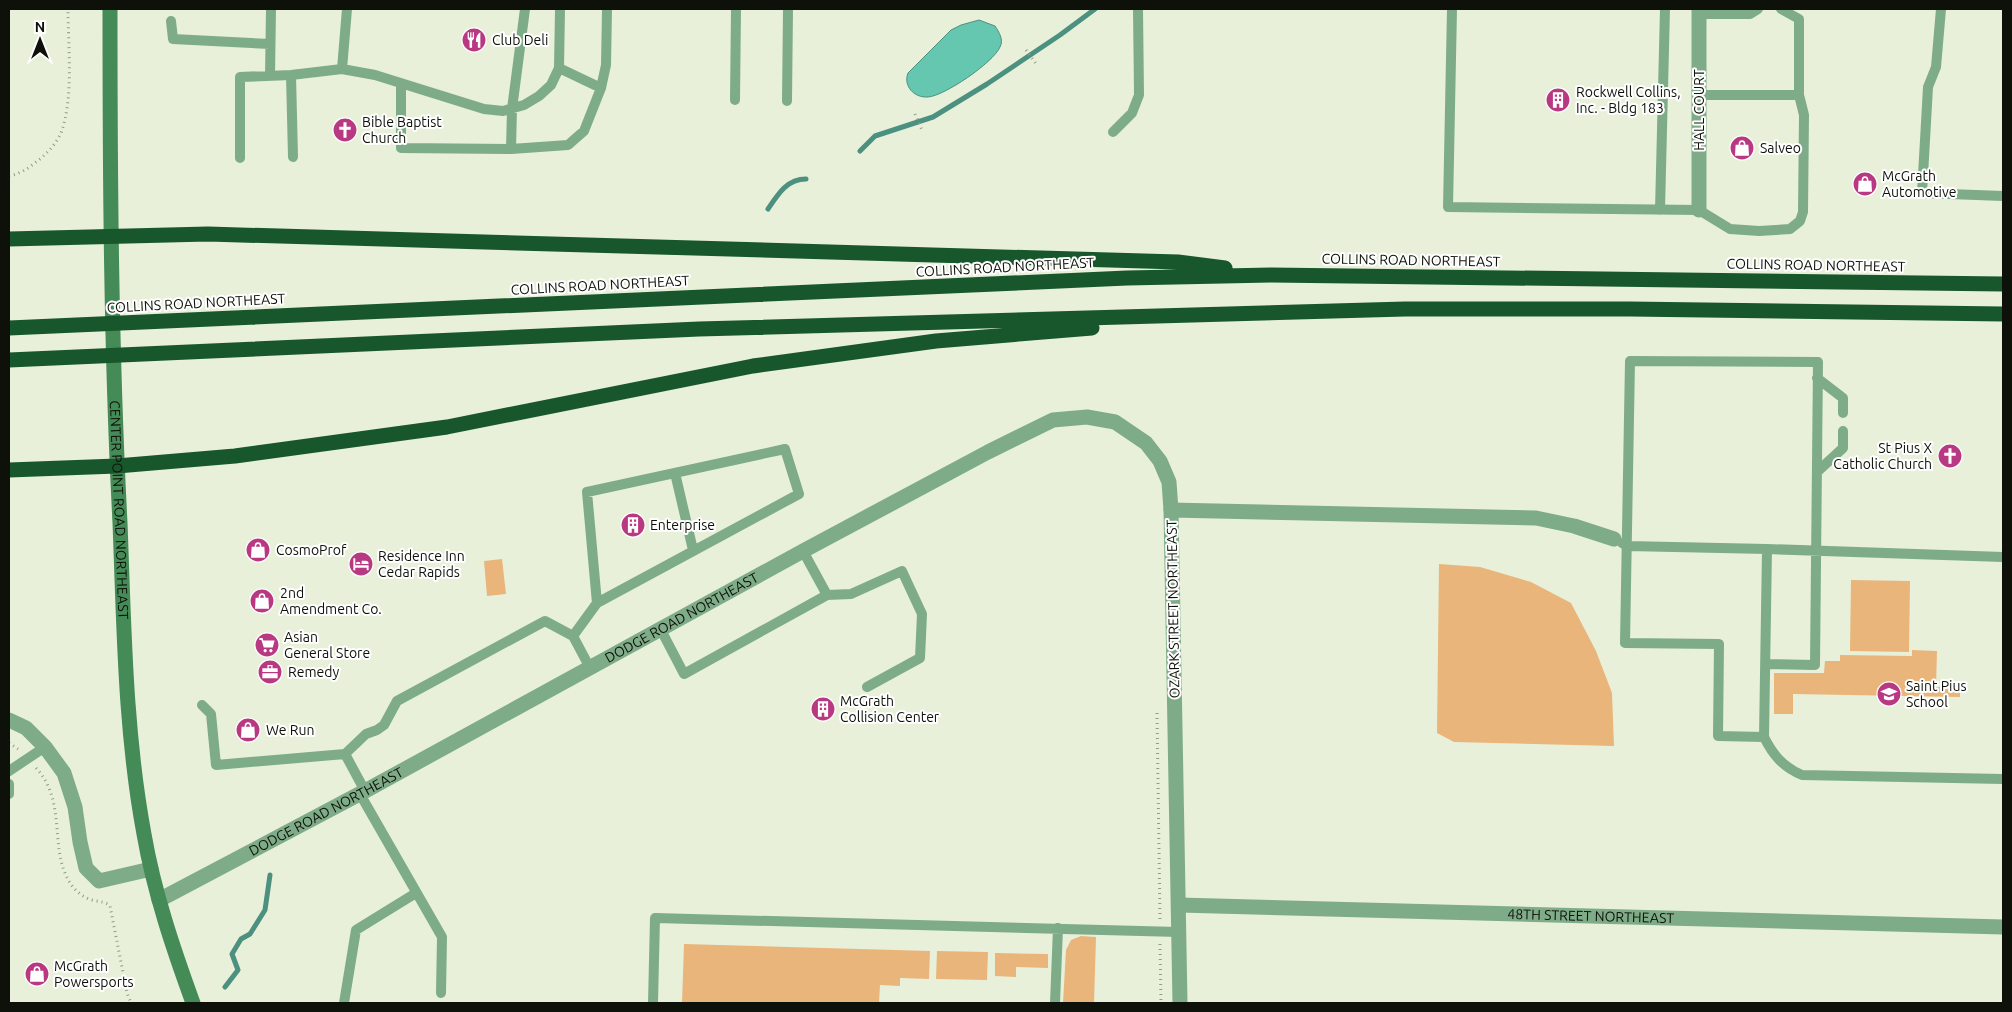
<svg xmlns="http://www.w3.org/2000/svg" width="2012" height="1012" font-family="Ubuntu,sans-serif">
<rect width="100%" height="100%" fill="#e8f0da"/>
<path fill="#e9b57a" d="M502,559L506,594L487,596L484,561Z
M1439,564L1480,567L1531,582L1571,603L1596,651L1612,693L1614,746L1454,742L1437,733Z
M1851,580L1910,581L1909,652L1850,651Z
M1912,650L1937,651L1936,687H1960V697L1793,694V714H1774V673H1824L1825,661H1840V655L1912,656Z
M1081,936L1096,937L1094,1003H1063L1066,950L1071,940Z
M684,944L930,951L929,979L900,978V986L880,985L879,1003H682Z
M937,951L988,952L987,980L936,979Z
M995,953L1048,954V968L1016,967V977L995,976Z"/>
<path fill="#66c7b1" stroke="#4c907f" d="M979,20L995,26C999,32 1004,40 1000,47C993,63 944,96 928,97C914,98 903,86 908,73L951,30L961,25Z"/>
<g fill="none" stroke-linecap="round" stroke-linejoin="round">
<path stroke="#4c907f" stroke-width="5" d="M860,151L875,136L933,117L987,84L1060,35L1095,9
M768,209C778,194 787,179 806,179
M225,987L238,970L232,954L241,939L250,934L265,910L270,875"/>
<path stroke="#949a89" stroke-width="3" stroke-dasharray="1 4" stroke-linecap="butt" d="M1026,50L1037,65
M915,114L922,130
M9,176C19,174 28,169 36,162C46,155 56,144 61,133C74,98 68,46 68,9
M1157,713L1160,920
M9,743L18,749
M36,768C67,801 49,848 69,881C74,890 82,897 92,900C98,902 105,901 110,906L127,993L131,1003
M1160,944L1161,1003"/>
<path stroke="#7fac88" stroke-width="10" d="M1452,9L1448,207L1699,210L1730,229L1759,231L1790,229L1800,221L1803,212L1804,115L1799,95
M1941,9L1936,67L1928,87L1922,193L2003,196
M1699,14H1750L1758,9
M171,21L173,39L270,44
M559,68L601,88
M342,69L347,9
M291,75L293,157
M270,76L271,9
M401,83V148L511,149L568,145L584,131L601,88L606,65L607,9
M1699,95H1799V19L1781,9
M735,100L736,9
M787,101L788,9
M1113,132L1132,113L1139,95L1138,9
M511,149L512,109L525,9
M240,158V77L291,75L342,69L375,75L484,109L503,111L524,105L539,96L551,85L559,68L560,9
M1660,210L1665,9
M1817,378L1843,398V413
M1817,472L1843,448V431
M675,473L693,550
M1622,543L1627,546L1767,549
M2003,557L1767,549L1764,737C1773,755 1783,767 1802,775L2003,779
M827,595L851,594L902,571L922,614L920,658L867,687
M661,630L684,674L827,595L803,551
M573,636L597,603L587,492L785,449L799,494L597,603
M202,705L211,714L216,765L345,754
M1764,737L1718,736L1719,644L1625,643L1630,361L1818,362L1815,665L1766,664
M9,771L45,747
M9,784V794
M365,791L345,754L366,734L377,730L384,725L397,701L545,621L573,636L590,668
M360,794L442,937L441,993
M344,1003L356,930L416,893
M653,1003L655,918L1179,932
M1055,1003L1058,928"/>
<g stroke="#7fac88" stroke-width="15">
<path d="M1699,210V9"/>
<path d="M9,720L26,728L45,747L64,773L75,807L80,842L86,868L99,881L151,869"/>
<path id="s1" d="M159,900L365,791L803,551L988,452L1053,420L1087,417L1115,422L1146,443L1160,461L1169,482L1171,510"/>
<path id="s2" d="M1179,905L2003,927"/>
<path d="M1180,1003L1171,510L1536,518L1574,526L1614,539"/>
</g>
<path stroke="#458b57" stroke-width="15" id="s3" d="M110,9C110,180 111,351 120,523C124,627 125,732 144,834C154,892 173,948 193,1003"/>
<path stroke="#18572c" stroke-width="15" d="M9,239L208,234L1178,262L1225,268
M9,328L1127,278L1271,275L2003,284
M9,360L699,329L1405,309H1630L2003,314
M9,470L117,466L235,456L447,427L753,366L936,341L1092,328"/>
</g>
<defs>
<symbol id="restaurant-disc" viewBox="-11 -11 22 22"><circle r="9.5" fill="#b93882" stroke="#fff"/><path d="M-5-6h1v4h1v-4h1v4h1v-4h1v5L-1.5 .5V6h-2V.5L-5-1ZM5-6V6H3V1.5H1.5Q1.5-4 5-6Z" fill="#fff"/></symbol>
<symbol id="building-disc" viewBox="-11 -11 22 22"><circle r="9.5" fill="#b93882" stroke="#fff"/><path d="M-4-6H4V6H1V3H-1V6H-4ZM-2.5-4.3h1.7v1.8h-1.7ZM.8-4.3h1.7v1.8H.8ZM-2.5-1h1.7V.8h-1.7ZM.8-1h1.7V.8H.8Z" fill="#fff"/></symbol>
<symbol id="church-disc" viewBox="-11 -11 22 22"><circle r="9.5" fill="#b93882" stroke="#fff"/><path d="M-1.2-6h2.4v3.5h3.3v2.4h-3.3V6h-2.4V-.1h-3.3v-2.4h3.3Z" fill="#fff"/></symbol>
<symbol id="shop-disc" viewBox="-11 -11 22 22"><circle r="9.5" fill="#b93882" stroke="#fff"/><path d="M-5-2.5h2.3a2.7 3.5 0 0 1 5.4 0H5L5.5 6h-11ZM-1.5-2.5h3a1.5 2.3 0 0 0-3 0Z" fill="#fff"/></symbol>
<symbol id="hotel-disc" viewBox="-11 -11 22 22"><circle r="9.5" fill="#b93882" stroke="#fff"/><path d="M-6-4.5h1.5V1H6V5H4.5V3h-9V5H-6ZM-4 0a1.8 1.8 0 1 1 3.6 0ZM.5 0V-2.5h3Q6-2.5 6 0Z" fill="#fff"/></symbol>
<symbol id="supermarket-disc" viewBox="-11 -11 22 22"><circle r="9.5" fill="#b93882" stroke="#fff"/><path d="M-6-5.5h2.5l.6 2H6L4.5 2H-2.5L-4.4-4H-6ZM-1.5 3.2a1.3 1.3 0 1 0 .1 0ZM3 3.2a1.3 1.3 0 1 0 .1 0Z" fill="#fff"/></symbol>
<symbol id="office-disc" viewBox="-11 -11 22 22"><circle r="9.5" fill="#b93882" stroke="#fff"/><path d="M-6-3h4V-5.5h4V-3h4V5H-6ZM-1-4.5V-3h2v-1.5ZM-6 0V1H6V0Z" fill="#fff"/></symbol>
<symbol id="school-disc" viewBox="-11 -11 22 22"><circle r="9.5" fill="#b93882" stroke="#fff"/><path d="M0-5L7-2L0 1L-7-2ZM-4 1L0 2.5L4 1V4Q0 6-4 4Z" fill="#fff"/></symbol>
</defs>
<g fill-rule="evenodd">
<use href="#restaurant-disc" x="460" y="26" width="28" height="28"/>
<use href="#building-disc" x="1544" y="86" width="28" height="28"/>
<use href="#church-disc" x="331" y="116" width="28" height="28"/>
<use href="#shop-disc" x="1728" y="134" width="28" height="28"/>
<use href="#shop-disc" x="1851" y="170" width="28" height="28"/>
<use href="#church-disc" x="1936" y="442" width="28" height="28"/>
<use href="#building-disc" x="619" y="511" width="28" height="28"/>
<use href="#shop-disc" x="244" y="536" width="28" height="28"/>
<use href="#hotel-disc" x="347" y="550" width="28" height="28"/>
<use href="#shop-disc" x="248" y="587" width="28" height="28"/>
<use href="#supermarket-disc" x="253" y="631" width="28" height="28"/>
<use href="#office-disc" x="256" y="658" width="28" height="28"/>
<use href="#school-disc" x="1875" y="680" width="28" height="28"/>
<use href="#building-disc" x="809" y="695" width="28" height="28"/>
<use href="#shop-disc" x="234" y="716" width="28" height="28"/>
<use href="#shop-disc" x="23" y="960" width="28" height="28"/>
</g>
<g text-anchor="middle" stroke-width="4" stroke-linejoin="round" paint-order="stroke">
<g font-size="14" fill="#0e1109" stroke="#fff" text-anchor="start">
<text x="492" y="45">Club Deli</text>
<text x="1576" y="97">Rockwell Collins,<tspan x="1576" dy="16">Inc. - Bldg 183</tspan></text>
<text x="362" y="127">Bible Baptist<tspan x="362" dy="16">Church</tspan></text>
<text x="1760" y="153">Salveo</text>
<text x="1882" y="181">McGrath<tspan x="1882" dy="16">Automotive</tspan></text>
<text x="1932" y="453" text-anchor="end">St Pius X<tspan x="1932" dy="16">Catholic Church</tspan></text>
<text x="650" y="530">Enterprise</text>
<text x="276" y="555">CosmoProf</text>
<text x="378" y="561">Residence Inn<tspan x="378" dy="16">Cedar Rapids</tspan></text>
<text x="280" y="598">2nd<tspan x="280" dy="16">Amendment Co.</tspan></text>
<text x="284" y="642">Asian<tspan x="284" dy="16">General Store</tspan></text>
<text x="288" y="677">Remedy</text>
<text x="1906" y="691">Saint Pius<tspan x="1906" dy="16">School</tspan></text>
<text x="840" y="706">McGrath<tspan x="840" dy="16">Collision Center</tspan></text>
<text x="266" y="735">We Run</text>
<text x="54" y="971">McGrath<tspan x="54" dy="16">Powersports</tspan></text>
</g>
<g font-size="14" fill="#0e1109" stroke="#fff">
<text transform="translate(1699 110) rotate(-90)" y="5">HALL COURT</text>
<text transform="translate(1411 260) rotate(1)" y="5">COLLINS ROAD NORTHEAST</text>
<text transform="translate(1816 265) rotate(1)" y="5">COLLINS ROAD NORTHEAST</text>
<text transform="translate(1005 267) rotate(-3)" y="5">COLLINS ROAD NORTHEAST</text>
<text transform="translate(600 285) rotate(-3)" y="5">COLLINS ROAD NORTHEAST</text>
<text transform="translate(196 303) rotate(-3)" y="5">COLLINS ROAD NORTHEAST</text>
<text dy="5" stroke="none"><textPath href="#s3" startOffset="501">CENTER POINT ROAD NORTHEAST</textPath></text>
<text transform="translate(1173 609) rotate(-91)" y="5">OZARK STREET NORTHEAST</text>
<text dy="5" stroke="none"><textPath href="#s1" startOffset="594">DODGE ROAD NORTHEAST</textPath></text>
<text dy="5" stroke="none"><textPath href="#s1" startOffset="189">DODGE ROAD NORTHEAST</textPath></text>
<text dy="5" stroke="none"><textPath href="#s2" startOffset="412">48TH STREET NORTHEAST</textPath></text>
</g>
</g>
<rect width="2012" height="1012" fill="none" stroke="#0e1109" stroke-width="20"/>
<g transform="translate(40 40)" stroke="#ffffff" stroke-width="4" paint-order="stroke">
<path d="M0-4L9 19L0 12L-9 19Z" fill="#0e1109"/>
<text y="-8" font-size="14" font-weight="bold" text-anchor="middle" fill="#0e1109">N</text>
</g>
</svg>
